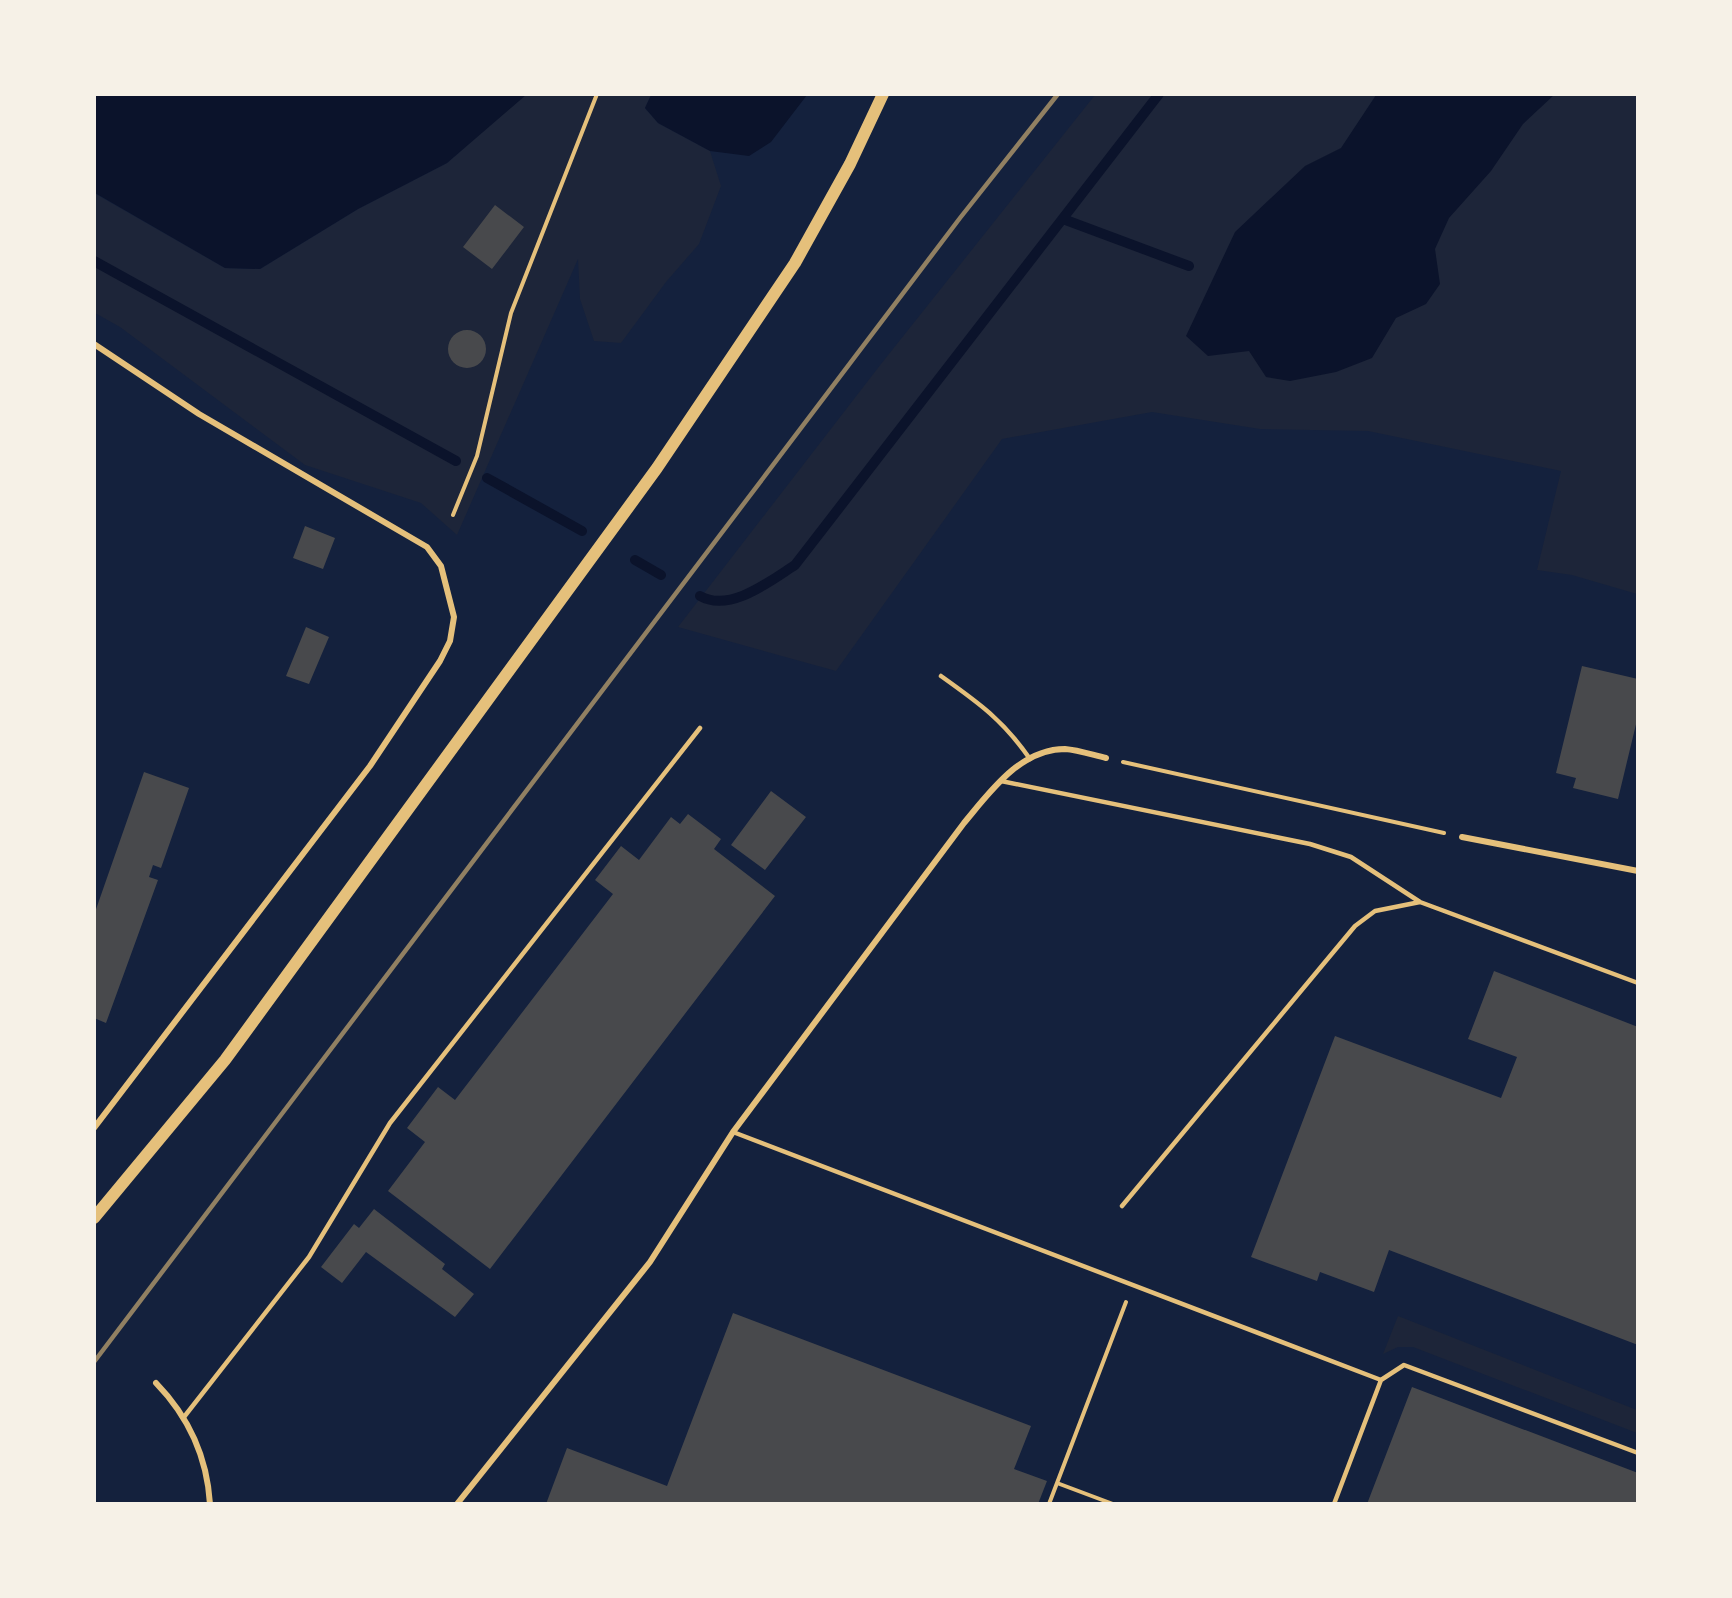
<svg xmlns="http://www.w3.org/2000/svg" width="1732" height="1598" font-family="Overpass,sans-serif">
<rect width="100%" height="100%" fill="#14213d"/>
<path fill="#1d2539" d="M526,94L651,95L645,108L658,123L710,151L721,186L699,244L666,282L621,343L594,341L580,299L578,259L457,535L421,503L305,465L120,327L95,313L94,193L225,268L260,269L358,209L447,163Z
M1095,95H1637V594L1572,575L1537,570L1561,471L1368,431L1260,429L1152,412L1002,439L836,671L678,627L881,364Z
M1398,1316L1637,1410V1433L1413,1347H1398L1383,1354Z"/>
<path fill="#0b132b" d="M95,94H526V95L447,163L358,209L260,269L225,268L95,193Z
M651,95V94L807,95L771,142L749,156L710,151L658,123L645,108Z
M1376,95H1554L1523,124L1491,171L1449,218L1435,249L1440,284L1426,304L1396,318L1372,358L1336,372L1290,381L1266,377L1249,351L1208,356L1186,336L1235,232L1305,166L1341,148Z"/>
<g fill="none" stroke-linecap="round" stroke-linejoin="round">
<path stroke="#0b132b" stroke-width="10" d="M1063,219L1189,266
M94,261L456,461
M487,478L582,531
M635,560L661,575
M700,596C730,613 770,581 795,565L1159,94"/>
</g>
<path fill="#48494c" d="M495,205L524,227L492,269L463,247Z
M448 349a19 19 0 1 1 38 0a19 19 0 1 1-38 0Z
M305,526L335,538L323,569L293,558Z
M306,627L329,637L309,684L286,676Z
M1582,666L1638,679V716L1618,799L1573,788L1576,778L1556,773Z
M144,772L189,788L161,868L153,865L149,877L158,880L106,1023L94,1018V915Z
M771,791L806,817L765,870L731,845Z
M688,814L721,839L714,849L775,896L490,1269L388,1191L425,1142L407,1128L438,1087L455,1100L613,894L595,880L621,846L639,860L671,817L680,824Z
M1494,971L1638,1027V1345L1389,1250L1374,1292L1320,1272L1317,1281L1251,1257L1335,1036L1501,1098L1517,1057L1468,1039Z
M374,1209L445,1264L442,1269L474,1294L455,1317L366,1252L342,1283L321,1267L354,1224L359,1228Z
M733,1313L1031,1426L1014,1469L1047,1481L1038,1504H546L567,1448L667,1486Z
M1412,1387L1638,1473V1504H1367Z"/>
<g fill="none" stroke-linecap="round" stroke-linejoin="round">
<path stroke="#e5c07b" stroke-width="4" d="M453,515L477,456L511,313L597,94
M1123,762L1444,833
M1057,1483L1113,1504
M1049,1504L1126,1302"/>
<path stroke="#e5c07b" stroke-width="4.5" d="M941,676C979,703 1003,720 1030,759
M1001,781L1310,844L1351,857L1420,902
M733,1132L1381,1380
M1122,1206L1355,926L1375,911L1420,902L1638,983
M184,1417L309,1257L390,1123L700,728
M1334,1504L1381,1380L1404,1365L1638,1453"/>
<path stroke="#e5c07b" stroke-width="6" d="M94,344L199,414L427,547L441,566L454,617L450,641L440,661L370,766L94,1128
M1462,837L1638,871
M156,1383C189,1417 207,1456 210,1504
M457,1504L650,1262L733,1132L964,823C990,792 1020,749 1065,749C1078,750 1093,755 1106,758"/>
<path stroke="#e5c07b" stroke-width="12" d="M94,1218L225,1060L657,468L795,263L850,164L883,94"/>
<path stroke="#918062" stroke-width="4.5" d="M94,1362L960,218L1058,94"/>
</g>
<rect width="1732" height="1598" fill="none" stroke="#f6f1e7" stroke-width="192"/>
</svg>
